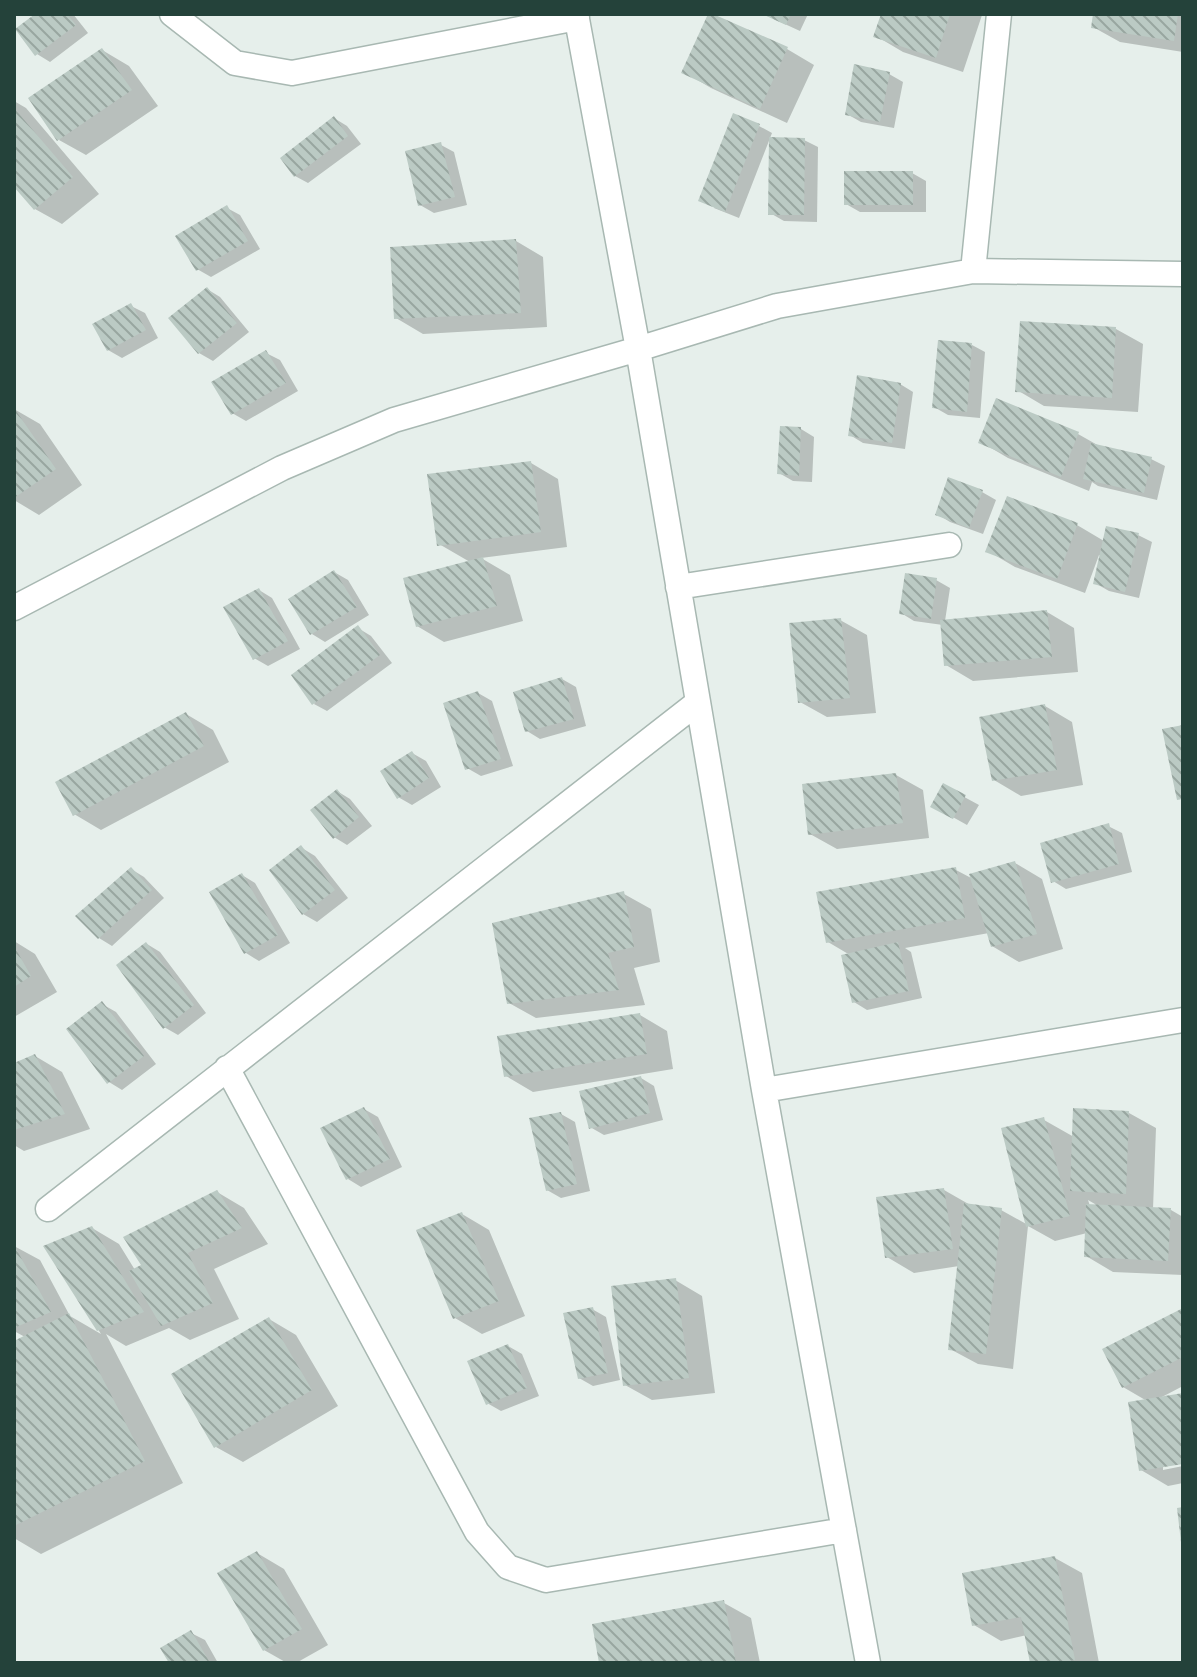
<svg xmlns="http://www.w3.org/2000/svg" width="1197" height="1677" font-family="Raleway,sans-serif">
<defs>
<pattern id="building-back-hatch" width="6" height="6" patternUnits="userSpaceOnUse" patternTransform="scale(2)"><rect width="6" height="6" fill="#bbcac4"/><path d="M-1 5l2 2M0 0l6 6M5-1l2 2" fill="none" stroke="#98a6a0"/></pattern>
</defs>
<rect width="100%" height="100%" fill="#e6efeb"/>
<path fill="#0003" fill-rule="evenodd" d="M38,14H73L88,33L50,62L37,54Z
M763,14H808L800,31Z
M883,14H980L982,15L963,72L903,52L876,36Z
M1095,14H1183V52L1120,42L1093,27Z
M787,49L814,65L787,123L711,88L684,72Z
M102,50L129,66L158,106L86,155L59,140Z
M889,74L903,82L894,128L861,122L847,114Z
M14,101L26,108L99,194L62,224L35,209L14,184Z
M334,118L347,126L361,144L308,183L295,176Z
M759,126L772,133L739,218L714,208Z
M804,140L818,147L817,222L784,221L770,213Z
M441,145L454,152L467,205L434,213L420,205Z
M912,173L926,181V212H860L846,204Z
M227,208L240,215L260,249L211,277L197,269Z
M516,241L543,257L547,327L423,334L396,318Z
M207,289L220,297L249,332L213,361L199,353Z
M131,306L145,313L158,338L122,358L108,350Z
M1116,329L1143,344L1138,412L1044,406L1017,390Z
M972,345L985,352L980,418L948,415L934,407Z
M266,353L280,360L298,391L246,421L232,413Z
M900,384L913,392L905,449L863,443L850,435Z
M14,409L40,424L82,485L39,515L14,500Z
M801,429L814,437L812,482L793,481L779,473Z
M1078,434L1101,447L1151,459L1165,466L1157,500L1098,486L1092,482L1089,491L1008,458L981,442Z
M531,463L558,479L567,547L481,558L510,575L523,621L444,642L417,626L470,562L439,544Z
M982,492L996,500L983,534L950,522L937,514Z
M1077,525L1104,541L1138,535L1152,542L1139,598L1109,591L1095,583L1101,556L1099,555L1085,593L1015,567L988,551Z
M334,572L348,580L369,615L325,642L312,634Z
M936,580L950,588L945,621L1047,612L1074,628L1078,672L973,681L946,665L943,625L914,621L901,613Z
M259,590L272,598L300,649L268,666L254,658Z
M840,620L867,635L876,713L827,717L800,702Z
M358,628L371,636L392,663L327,711L314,704Z
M562,679L576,687L586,726L540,739L527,731Z
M478,693L492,701L513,766L481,776L467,768Z
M1045,706L1072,722L1083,785L1021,796L994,780Z
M186,714L213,730L229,762L101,830L74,814Z
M412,753L426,761L441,787L412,805L398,797Z
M896,775L923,790L929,838L837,849L810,834Z
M944,786L979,805L967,825L933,806Z
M337,791L350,799L372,826L347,845L334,837Z
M1108,826L1122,833L1132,872L1066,889L1053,881Z
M302,848L315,856L348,898L317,922L303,914Z
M1015,863L1042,879L1063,949L1019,962L992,946L989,933L905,948L911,952L922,998L867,1010L854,1002L850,955L828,942L956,870L973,879Z
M131,869L144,877L164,898L112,946L99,938Z
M242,875L255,883L290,943L259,961L246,953L212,893Z
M624,894L651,909L660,962L634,968L645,1005L536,1018L509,1003Z
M14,941L35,954L57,992L14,1017Z
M147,944L160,952L206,1013L178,1035L164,1027Z
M102,1004L116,1012L156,1064L122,1090L109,1082Z
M640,1015L667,1031L673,1069L533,1092L506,1076Z
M35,1056L62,1072L90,1129L24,1151L14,1145V1065Z
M641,1078L654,1086L663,1120L604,1135L590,1127Z
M364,1109L378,1117L402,1167L361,1187L348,1179Z
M1129,1113L1156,1128L1153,1209L1171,1210L1183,1217V1275L1113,1272L1086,1256L1087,1233L1055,1241L1028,1226L1013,1369L978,1364L950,1349L959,1266L914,1273L887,1257L944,1190L972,1206L1001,1210L1028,1225L1044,1120L1074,1137ZM1088,1200L1100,1207L1090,1206Z
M561,1114L575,1122L590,1191L561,1198L547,1190Z
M217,1192L244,1208L268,1244L214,1269L239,1319L190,1340L169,1328L126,1346L106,1334L183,1483L41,1554L14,1538V1343L25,1337L14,1331V1246L40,1260L70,1316L101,1334L46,1247L92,1228L119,1244L135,1270L144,1266Z
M462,1214L489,1230L525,1316L482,1334L455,1318Z
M675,1280L702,1296L715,1393L652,1400L625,1385Z
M592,1309L606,1317L620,1380L593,1386L579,1378Z
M1183,1311V1386L1160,1398L1183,1395V1462L1163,1466V1470L1183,1466V1483L1168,1486L1141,1470L1147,1401L1123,1387Z
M269,1319L296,1335L338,1406L243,1462L216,1447Z
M508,1346L522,1354L539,1396L501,1411L487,1403Z
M257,1553L284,1569L328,1645L296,1663H287L264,1650Z
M1055,1558L1082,1573L1099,1663H1032L1027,1635L1001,1641L974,1625Z
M724,1603L751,1618L760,1663H601Z
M191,1633L205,1640L218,1663H171Z"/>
<path fill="url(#building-back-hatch)" d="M35,14H67L76,25L35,56L15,29Z
M708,14H713L788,47L760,109L681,73Z
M762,14H791L786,25Z
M881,14H950L936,58L873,37Z
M1093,14H1178L1174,41L1091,28Z
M102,48L132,90L57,141L28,98Z
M854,64L890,72L880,122L845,115Z
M14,108L73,177L34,210L14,187Z
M733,113L760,124L725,212L698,201Z
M334,116L348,136L294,177L280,158Z
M769,137L805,138L804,215H768Z
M441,142L455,197L418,206L405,151Z
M844,171H913V205H844Z
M227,205L248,241L196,271L175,236Z
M516,239L521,313L394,319L390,247Z
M207,287L237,323L198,354L168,318Z
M131,303L146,330L107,351L92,324Z
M1020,321L1116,327L1112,398L1015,392Z
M938,340L972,343L967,412L932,408Z
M266,350L286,383L231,415L211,382Z
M857,375L901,383L892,443L848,436Z
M996,398L1079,432L1061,477L978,443Z
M14,408L56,469L14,498Z
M780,426L801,427L799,476L777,474Z
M1091,443L1152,457L1144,493L1083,479Z
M531,461L541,532L437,546L427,474Z
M948,477L983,490L969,528L935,515Z
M1007,496L1078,523L1057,579L985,552Z
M1106,526L1139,533L1125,592L1093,584Z
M483,557L497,606L416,627L403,578Z
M334,570L357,607L310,635L288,599Z
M905,573L937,578L931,619L899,614Z
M259,588L288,641L253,660L223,607Z
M1047,610L1052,657L944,666L940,620Z
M841,618L850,698L798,703L789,623Z
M358,625L380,655L312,705L291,675Z
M562,677L574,719L525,732L513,692Z
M478,691L501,759L465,770L443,703Z
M1045,704L1057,770L992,781L979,717Z
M186,712L204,746L73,816L55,782Z
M1183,725V799L1177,800L1162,729Z
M412,751L429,778L397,799L380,771Z
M896,773L903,823L808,835L802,784Z
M943,783L966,795L953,819L930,807Z
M337,789L359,817L333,839L310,810Z
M1109,823L1119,864L1051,883L1040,843Z
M301,845L335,890L302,915L269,870Z
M1015,861L1037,934L991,947L969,874Z
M131,867L152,890L98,939L75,916Z
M956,867L965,918L826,943L816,892Z
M242,873L278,935L244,954L209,892Z
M624,891L634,947L608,953L619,990L507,1004L492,923Z
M146,942L194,1005L163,1029L116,965Z
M898,942L909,991L852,1003L841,955Z
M14,946L31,976L14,987Z
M102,1001L144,1056L107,1084L66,1029Z
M640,1013L647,1054L504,1077L497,1036Z
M35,1054L65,1114L14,1130V1063Z
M641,1076L650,1113L589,1129L579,1091Z
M364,1107L390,1159L346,1180L320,1128Z
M1073,1108L1129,1111L1126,1194L1070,1191Z
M561,1112L577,1184L546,1191L529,1118Z
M1044,1117L1070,1216L1026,1227L1001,1128Z
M944,1188L953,1249L885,1258L876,1197Z
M217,1190L242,1228L188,1253L213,1303L161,1326L129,1271L141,1265L123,1237Z
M964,1203L1002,1208L986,1354L948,1350Z
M1086,1204L1171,1208L1168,1261L1084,1257Z
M462,1212L499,1301L453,1319L416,1230Z
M92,1226L144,1312L97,1331L43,1246Z
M14,1245L51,1312L14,1328Z
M676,1278L689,1378L623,1386L611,1286Z
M593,1307L608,1373L578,1379L563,1313Z
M1183,1308V1357L1122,1388L1102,1349Z
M69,1313L145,1461L14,1526V1341Z
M269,1317L312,1390L214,1448L171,1374Z
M508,1344L527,1388L486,1405L467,1361Z
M1183,1393V1464L1139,1471L1128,1402Z
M1183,1507V1542H1181L1177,1508Z
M257,1551L302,1629L263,1651L217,1573Z
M1055,1556L1075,1660L1057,1663H1030L1021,1617L972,1626L962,1573Z
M724,1600L736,1663H599L592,1624Z
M191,1630L210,1663H169L160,1648Z"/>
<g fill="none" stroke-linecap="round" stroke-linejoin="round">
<defs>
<path id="minor" d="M172,14L235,63L292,73L577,18
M576,14L638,349L764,1090L868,1663
M973,271L999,14
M678,587L949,545
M14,608L282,468L394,420L638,349L777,306L973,271L1183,274
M227,1068L477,1532L508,1567L546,1580L844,1530
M764,1090L1183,1020
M48,1209L697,703"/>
</defs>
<use href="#minor" stroke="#a8b8b2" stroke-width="27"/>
<use href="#minor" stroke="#fff" stroke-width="24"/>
</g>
<rect width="1197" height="1677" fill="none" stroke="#24423a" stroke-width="32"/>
</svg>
